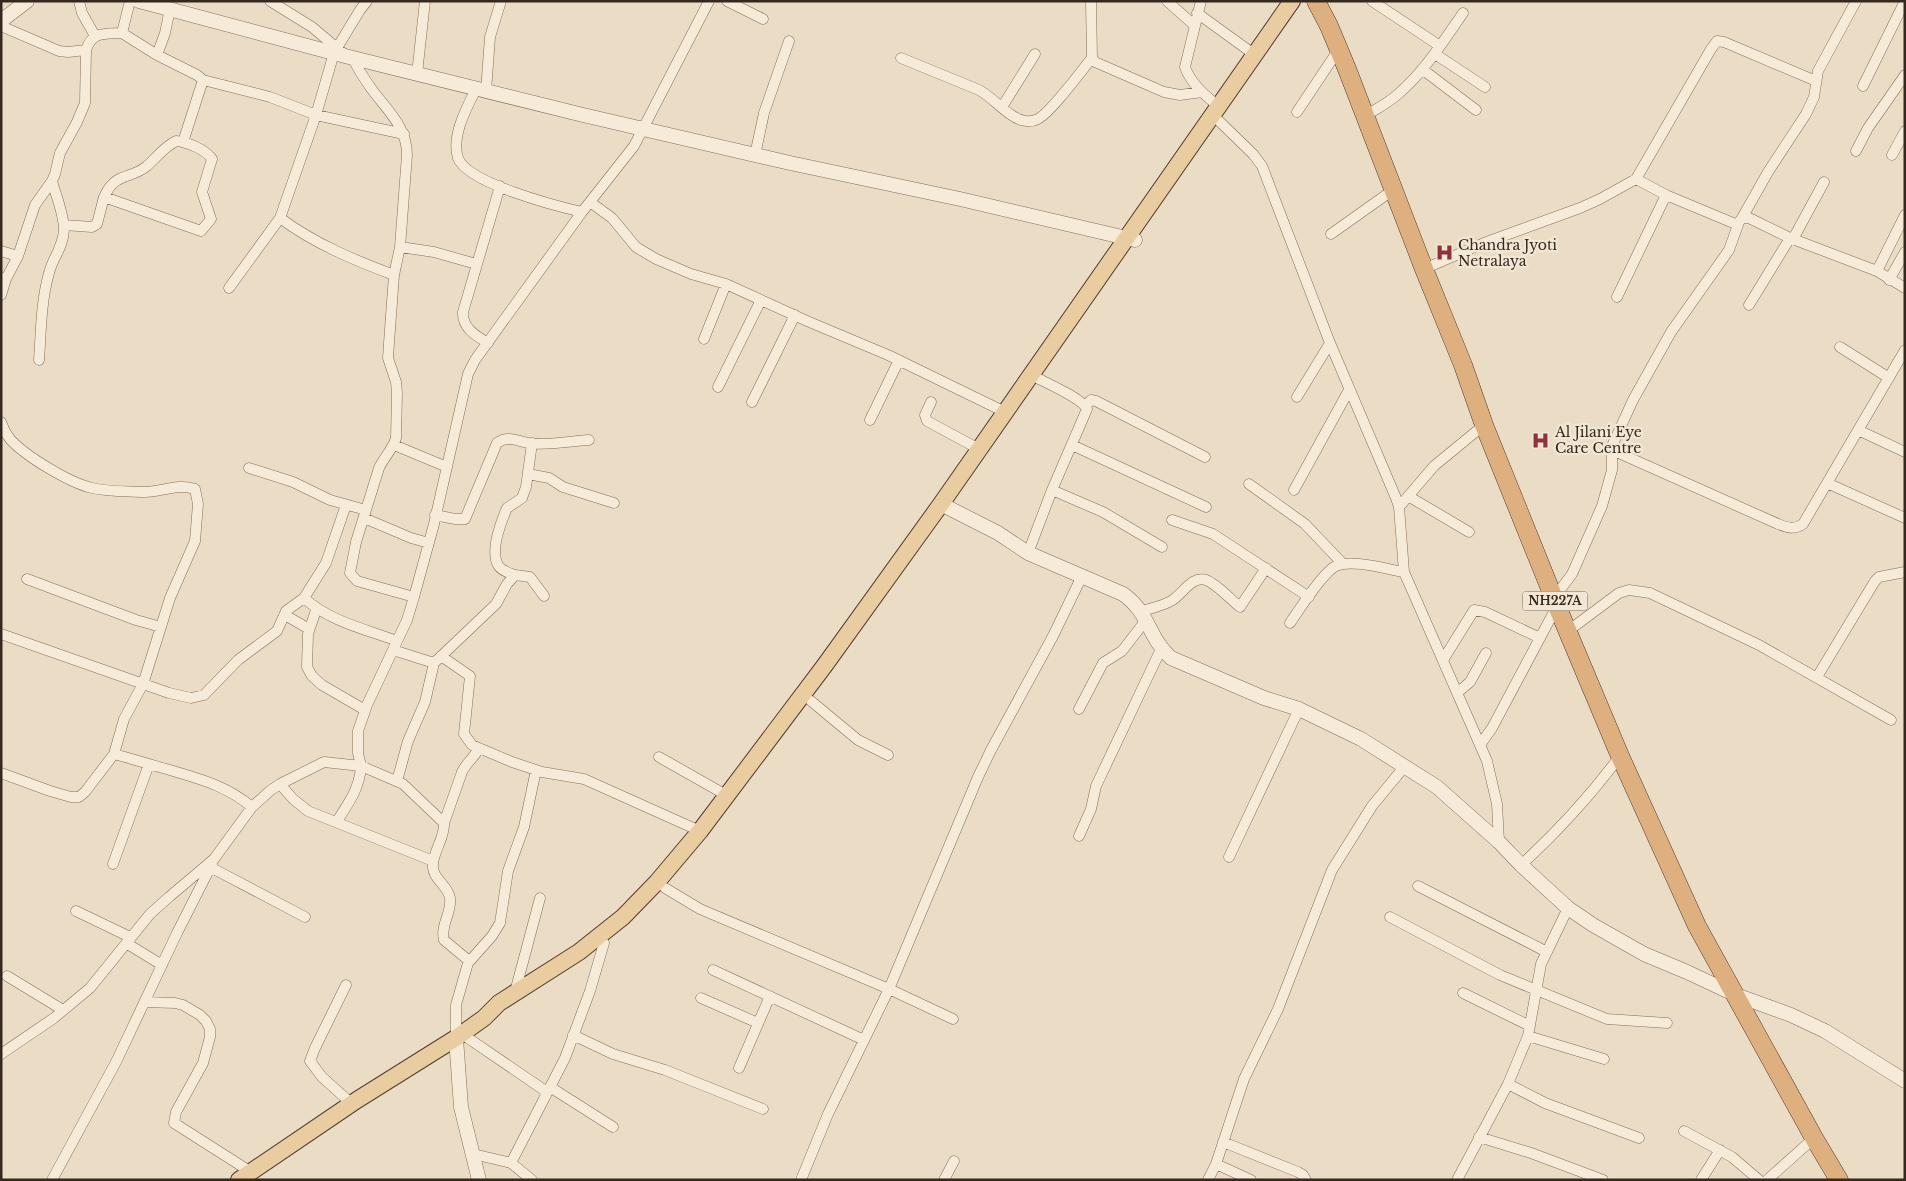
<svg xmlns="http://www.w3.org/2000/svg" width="1906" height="1181" font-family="'Libre Baskerville',serif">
<rect width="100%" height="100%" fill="#eadcc5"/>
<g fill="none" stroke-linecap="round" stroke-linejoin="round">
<defs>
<path id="minor" d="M79,1L82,13L95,36
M130,1L122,33L157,55L197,75L203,80L183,142
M270,1L312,27L344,54
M727,1L763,19
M1091,1L1092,58L1095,62L1164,92L1180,95L1202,92
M1167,1L1194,25
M1201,1L1185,67C1191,84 1205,95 1218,106
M1372,1L1440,46
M1197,13L1255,55
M1,26L59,51L68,52L86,50L85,103L77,122L60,153L55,174L52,181L35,205L18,256
M337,48L360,10L367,1
M86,50C92,31 105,34 122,33
M1435,54L1485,87
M157,55L165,33L170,9
M353,58C358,70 365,80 373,91C389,112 407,128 407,155L400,247L394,275L389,343L388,358L396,382L397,393L396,438C393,449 384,457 379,468L356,542L350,573L357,581L414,597
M901,58L979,90C992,97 1000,108 1013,116C1020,121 1030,123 1038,119C1052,111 1081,71 1092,58
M1422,69L1476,110
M417,74L425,1
M203,80L270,97L316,115L404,134
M1863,86L1904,3
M476,89C467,107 451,136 458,158C467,183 556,206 582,212
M486,91L490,37L501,1
M1002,107L1035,54
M1297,112L1339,49
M1365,116C1376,109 1388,103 1397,95C1424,72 1443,42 1463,13
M1219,121L1253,154L1262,166L1330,343L1396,498L1399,507L1404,572L1487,761L1497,804L1499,842
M1856,151L1868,128L1905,75
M755,155L764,113L789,41
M1892,155L1905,131
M1636,179L1666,195L1738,225
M590,202L612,218L636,247L656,259L691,274L726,284L807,321L888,355L1005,412
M280,218C315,244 354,260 394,275
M1742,218L1768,172L1806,114L1814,97L1818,71L1856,1
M64,225L92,227L97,224L104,197L201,231L211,219L202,192L212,159C205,149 187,142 176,141C164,147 157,157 147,166C130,180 116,171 104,197
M1331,234L1393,190
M1793,239L1824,182
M400,247L434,252L476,264
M1,251L18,256L6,279L1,278
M1424,269L1484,243L1580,208L1600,199L1636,179L1711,49L1717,41L1724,42L1816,81
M1877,271L1905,215
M1889,280L1905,252
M229,288L280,218L316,115L334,53
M1,295L6,279
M1617,297L1666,195
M1749,305L1790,238
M704,339L726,284
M488,343C476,336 462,328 463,312L500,186
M1840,347L1889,378
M39,360C41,332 41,301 49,273C53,257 63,248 64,230C64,214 56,196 52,181
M718,387L761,300
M1297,397L1330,343
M752,402L795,315
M931,402L925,415L927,421L979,449
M1086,405L1091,400L1096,401L1205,457
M870,420L899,360
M1,422C3,428 6,434 10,439C25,456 70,483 92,488C109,492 128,491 145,492C162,492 178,483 195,489L198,504L195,541L170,598L143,684L124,719L114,754L85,792L79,797H71L50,791L1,773
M1858,430L1905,452
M394,445L447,467
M1072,445L1206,507
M1612,450L1778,524C1788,528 1794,530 1803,524L1905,350
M249,468L293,482L330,500L366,510
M528,474L549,478L563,487L614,503
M1827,483L1905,518
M1249,484L1305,524L1343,564
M1052,490L1103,512L1162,547
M1294,490L1349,390
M1408,496L1469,532
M1399,507L1434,466L1484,425
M435,515L455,519H465L497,443C507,435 518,441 528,443C548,446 569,441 589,440
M364,518L411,538L429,543
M1172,520L1213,534L1309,597
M1028,553L1052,490L1087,409C1082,399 1051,385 1039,379
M515,575C510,573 501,571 498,565C490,551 501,522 507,508L522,498L526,487L532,443
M27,579L136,620L161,627
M304,598C329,621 365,629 397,641
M1554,598L1572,574L1602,506L1612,470V446L1633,400L1671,332L1729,250L1739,222L1742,218H1749L1790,238L1877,271L1905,288
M316,610L308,634L307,667L312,676L322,685L365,710
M1142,611C1152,608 1162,606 1171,601C1182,595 1192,575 1206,580C1217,584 1231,600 1240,607L1266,568
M285,615L309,629
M1290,623C1299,610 1323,572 1336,566C1353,559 1386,569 1404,572
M1568,631L1619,593L1629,590L1650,593L1759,645L1891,720
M1,634L169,693L191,698L204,695L238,660L277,631L286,611L304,598L326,563L346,505
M393,650L434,663
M441,656L470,676L464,734L472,745L512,762L542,772L584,779L700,831
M1443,660L1474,610L1485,612L1540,638
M1817,677L1875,581L1879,577L1905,572
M1457,693L1470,682L1486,653
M811,701L858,740L888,755
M1079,709L1103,663L1122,651L1146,620
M1480,745L1492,728L1557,606
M114,754C133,759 151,765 170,770C202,780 225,785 252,807
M659,757L726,795
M397,781L408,741L425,702L434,663L496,604L507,584L515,575L530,577L544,596
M280,784L293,799L308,811L433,861
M337,821C349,803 360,787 361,766L403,784L444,823
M1079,836L1091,809L1096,786L1161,649
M1229,857L1299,709
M113,864L149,764
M1521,865C1557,832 1591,795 1620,756
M210,867L305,917
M1418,886L1547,952
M665,888L700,909L889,989L953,1019
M76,911L130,937
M1390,917L1500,975L1607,1019L1667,1023
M126,943L162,965
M468,963L492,936L500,923L508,871L524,827L536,770
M713,970L864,1040
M7,976L63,1010
M346,985L315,1048L310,1061L322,1077L352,1104
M515,992L540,898
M1463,993L1530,1026
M701,998L758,1023
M145,1002L175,1003L183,1005L200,1015L206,1021L210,1029V1037L203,1063L176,1112L174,1123L251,1172
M462,1034L547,1092
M573,1035L613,1054L665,1070L763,1109
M1528,1036L1604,1059
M456,1038V1005L468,963V960L444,940C440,925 452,913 450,898C448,885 431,878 433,864C434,850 445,837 444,823L462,772C466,763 474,758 479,748
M1,1054L54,1018L90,988L150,914L169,897L214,859L252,807L271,790L280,784L324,762L361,766L358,753V731L367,705L407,620L414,597L434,524L468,374L475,360L582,212L634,146L709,1
M739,1068L770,996
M1508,1084L1545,1103L1639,1138
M550,1087L613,1127
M1684,1131L1732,1157L1759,1180
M1479,1137L1531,1153L1603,1180
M1223,1142L1298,1172L1303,1175L1306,1180
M473,1154L511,1163L532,1180
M511,1163L565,1058L590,991L604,943
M1216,1164L1251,1180
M52,1180L116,1062L177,933L212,864
M801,1180L828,1114L889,989L978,777L991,750L1053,636L1082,576
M944,1180L954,1161
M1208,1180L1216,1164L1244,1079L1278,1009L1332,870L1372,806L1405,766
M1457,1180L1508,1084L1528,1036L1541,964L1568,908
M1701,1180L1720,1150
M1767,1180L1814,1138"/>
<path id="tertiary" d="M139,1L345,56L583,115L790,163L960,199L1135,240
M1,21L27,1
M941,504L998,533L1028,553L1123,594C1150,613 1148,638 1171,658L1264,698L1299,709L1361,739L1437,787L1499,842L1521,865L1568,908L1593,925L1644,954L1687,972L1736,995L1791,1015L1825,1031L1905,1081
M456,1038L461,1107L479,1180"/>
<path id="primary" d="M239,1180L357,1100L456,1038L484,1018L499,1003L579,952L623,917L657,882L700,831L825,665L941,504L1292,1"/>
<path id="trunk" d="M1316,1L1329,26L1347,69L1424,269L1463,365L1484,425L1557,606L1620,756L1697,926L1814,1138L1839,1180"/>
</defs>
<use href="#minor" stroke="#846e5d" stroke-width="11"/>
<use href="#tertiary" stroke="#846e5d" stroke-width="15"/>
<use href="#primary" stroke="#523d31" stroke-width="18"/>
<use href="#trunk" stroke="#523d31" stroke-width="19"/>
<use href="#minor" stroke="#f6ead8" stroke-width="10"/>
<use href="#tertiary" stroke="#f6ead8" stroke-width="14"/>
<use href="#primary" stroke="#eacca1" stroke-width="16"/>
<use href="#trunk" stroke="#deb080" stroke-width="18"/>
</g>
<defs>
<symbol id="hospital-bare" viewBox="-9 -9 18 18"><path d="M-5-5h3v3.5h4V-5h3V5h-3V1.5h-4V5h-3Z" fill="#8e323c" stroke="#f2e7d4" stroke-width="2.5" paint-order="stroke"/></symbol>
</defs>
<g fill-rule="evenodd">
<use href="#hospital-bare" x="1432" y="240" width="25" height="25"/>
<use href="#hospital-bare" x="1528" y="428" width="25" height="25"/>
</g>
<g text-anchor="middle" stroke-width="4.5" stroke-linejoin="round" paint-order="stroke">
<rect fill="#f2e7d4" stroke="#6e6155" stroke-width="1" x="1522.5" y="591.5" width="65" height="19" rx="4"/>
<g font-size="12" font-weight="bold" fill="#35281f">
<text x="1555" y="605">NH227A</text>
</g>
<g font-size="14" fill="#35281f" stroke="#f2e7d4" text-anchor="start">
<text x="1458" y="250">Chandra Jyoti<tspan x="1458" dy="16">Netralaya</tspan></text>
<text x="1555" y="437">Al Jilani Eye<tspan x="1555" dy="16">Care Centre</tspan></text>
</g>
</g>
<rect width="1906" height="1181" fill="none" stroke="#35281f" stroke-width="5"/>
</svg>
